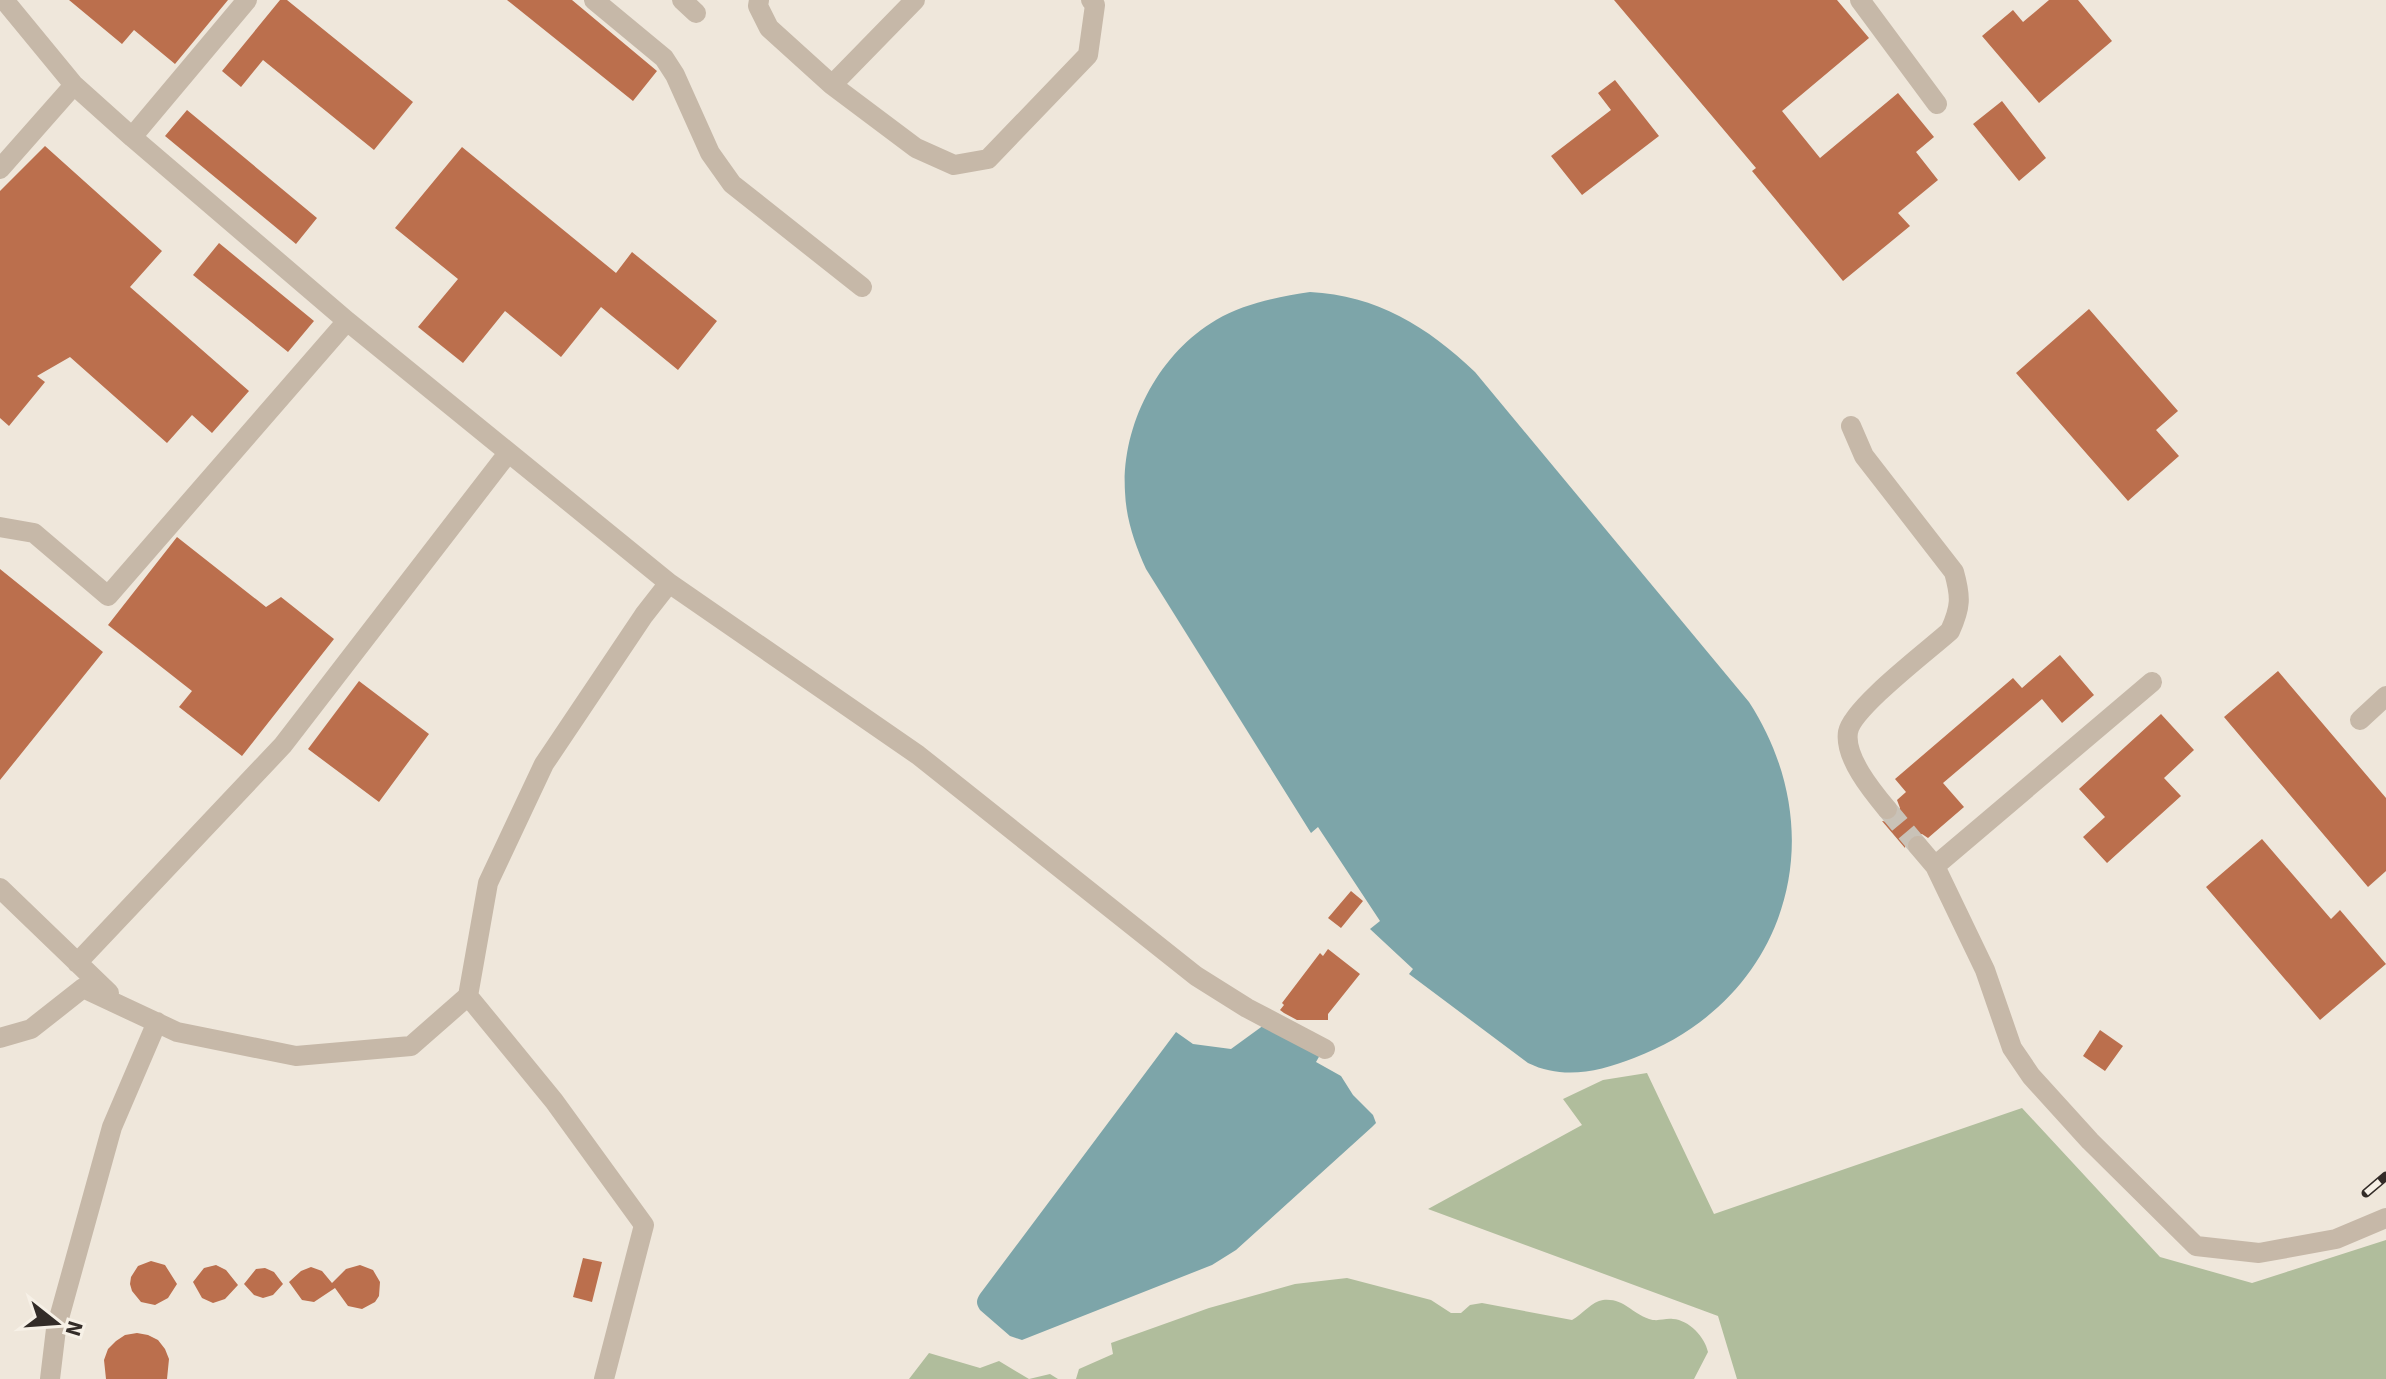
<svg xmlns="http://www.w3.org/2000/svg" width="2386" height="1379" font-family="'Source Sans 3',sans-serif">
<rect width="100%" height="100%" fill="#efe7db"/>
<path fill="#b0bd9c" d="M1647,1073L1714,1214L2022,1108L2160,1257L2252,1283L2386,1240V1379H1737L1718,1316L1428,1209L1582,1125L1563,1099L1603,1080Z
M1347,1278L1431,1300L1451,1313H1461L1470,1305L1482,1303L1572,1320C1583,1314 1592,1301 1603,1300C1624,1298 1631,1313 1649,1319C1658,1322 1664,1318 1673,1319C1689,1320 1705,1337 1708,1352L1694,1379H1076L1079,1369L1113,1354L1111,1343L1209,1308L1295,1284Z
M929,1353L980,1368L999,1361L1029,1379L1050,1374L1058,1379H909Z"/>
<path fill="#7da5a9" d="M1310,292C1376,295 1428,327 1475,372L1749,702C1837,838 1785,1001 1634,1058C1598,1072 1563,1080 1528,1063L1409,974L1413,969L1370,929L1380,921L1318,827L1311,833L1146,569C1135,545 1126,519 1125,492C1121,426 1158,354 1216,320C1245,303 1278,297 1310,292Z
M1264,1025L1320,1055L1316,1062L1341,1076L1353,1095L1373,1115L1376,1123L1372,1127L1236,1250L1212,1265L1022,1340L1010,1336L980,1310C976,1304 976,1300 980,1294L1176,1032L1193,1044L1231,1049Z"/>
<path fill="#bb6f4d" d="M69,0H228L175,64L134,30L122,44Z
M280,0H287L413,102L374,150L263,60L241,87L222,71Z
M507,0H572L657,71L633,101Z
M1614,0H1837L1869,38L1782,111L1820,158L1898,93L1934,137L1916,152L1938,180L1898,213L1910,226L1843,281L1752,171L1756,168Z
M2049,0H2078L2112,41L2039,103L1982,36L2013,10L2023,22Z
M1615,80L1659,136L1582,195L1551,156L1611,110L1598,93Z
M2002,101L2046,158L2019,181L1973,124Z
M187,110L317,218L296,244L165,136Z
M45,146L162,251L130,287L249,391L212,433L192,415L167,443L70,357L37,376L45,382L9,426L0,418V191Z
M462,147L616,273L632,252L717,321L678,370L601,307L561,357L505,311L463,363L418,327L458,279L395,228Z
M219,243L314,321L288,352L193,275Z
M2089,309L2178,411L2156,430L2179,456L2128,501L2016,373Z
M177,537L266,607L281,597L334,639L242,756L179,707L192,691L108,625Z
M0,569L103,652L0,780Z
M2060,655L2094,695L2062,723L2042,699L1943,783L1964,807L1928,838L1922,834L1910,836L1906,841L1905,848L1882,821L1890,822L1896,818L1900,808L1897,800L1906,792L1895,779L2013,678L2022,688Z
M2278,671L2386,798V871L2368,887L2224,717Z
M359,681L429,734L379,802L308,749Z
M2161,714L2194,750L2164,778L2181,796L2107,863L2083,837L2105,817L2079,789Z
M2262,839L2331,919L2340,910L2386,964L2320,1020L2206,887Z
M1351,891L1363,901L1341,928L1328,918Z
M1328,949L1360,974L1328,1014V1020H1297L1284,1013L1280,1010L1284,1005L1282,1003L1320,953L1323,956Z
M2100,1030L2123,1046L2105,1071L2083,1056Z
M583,1258L602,1262L592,1302L573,1297Z
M151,1261L165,1265L177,1284L168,1298L155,1305L141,1302L132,1291L130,1284L131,1277L138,1266Z
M216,1265L226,1270L238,1285L225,1299L213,1303L202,1298L193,1282L204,1268Z
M360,1265L373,1270L380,1282L379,1296L375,1302L362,1309L348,1306L335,1288L314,1302L302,1300L289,1282L301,1271L311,1267L322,1271L332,1283L346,1269Z
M265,1268L274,1272L283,1284L273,1295L263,1298L254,1295L244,1284L256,1269Z
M137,1333L148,1335L158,1340L165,1349L169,1359L167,1379H106L104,1360L108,1349L116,1341L125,1335Z"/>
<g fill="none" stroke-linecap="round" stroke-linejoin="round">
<path stroke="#c9c2b7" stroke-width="20" stroke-dasharray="20 10" stroke-linecap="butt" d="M1887,809L1918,846"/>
<path stroke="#c6b8a8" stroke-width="20" d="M4,0L74,85L132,137L347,321L669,583
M594,0L664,58L675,75L710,153L732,184L862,287
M682,0L696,13
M759,0L758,6L769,28L832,85L916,148L954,165L988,159L1088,55L1095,5L1091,0
M1860,0L1937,104
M832,85L915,0
M132,137L247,0
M0,169L74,85
M1851,426L1864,456L1954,572C1961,597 1961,607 1950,631C1929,650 1852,708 1848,732C1844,757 1872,791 1887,809
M0,527L34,533L108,596L347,321
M2360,720L2386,696
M1918,846L1935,866L1985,970L2012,1048L2031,1076L2090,1141L2196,1246L2259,1253L2336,1239L2386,1218
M1935,866L2152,682
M0,888L109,993
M77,963L283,745L508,453
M468,996L554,1101L644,1225L604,1379
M0,1038L31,1029L83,988L177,1032L296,1056L411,1046L468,996L488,883L544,764L644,615L669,583L918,755L1196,976L1247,1008L1325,1049
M50,1379L56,1329L112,1127L157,1022"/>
<defs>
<path id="rail" d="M2366,1193L2386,1176"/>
</defs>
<use href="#rail" stroke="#332c28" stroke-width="9"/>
<use href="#rail" stroke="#f7f1e7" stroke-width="6" stroke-dasharray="18" stroke-linecap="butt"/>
</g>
<g transform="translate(56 1323) rotate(107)" stroke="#f7f1e7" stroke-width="6" paint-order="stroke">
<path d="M0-6L14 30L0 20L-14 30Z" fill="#332c28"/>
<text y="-12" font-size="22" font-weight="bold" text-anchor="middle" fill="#332c28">N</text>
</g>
</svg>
